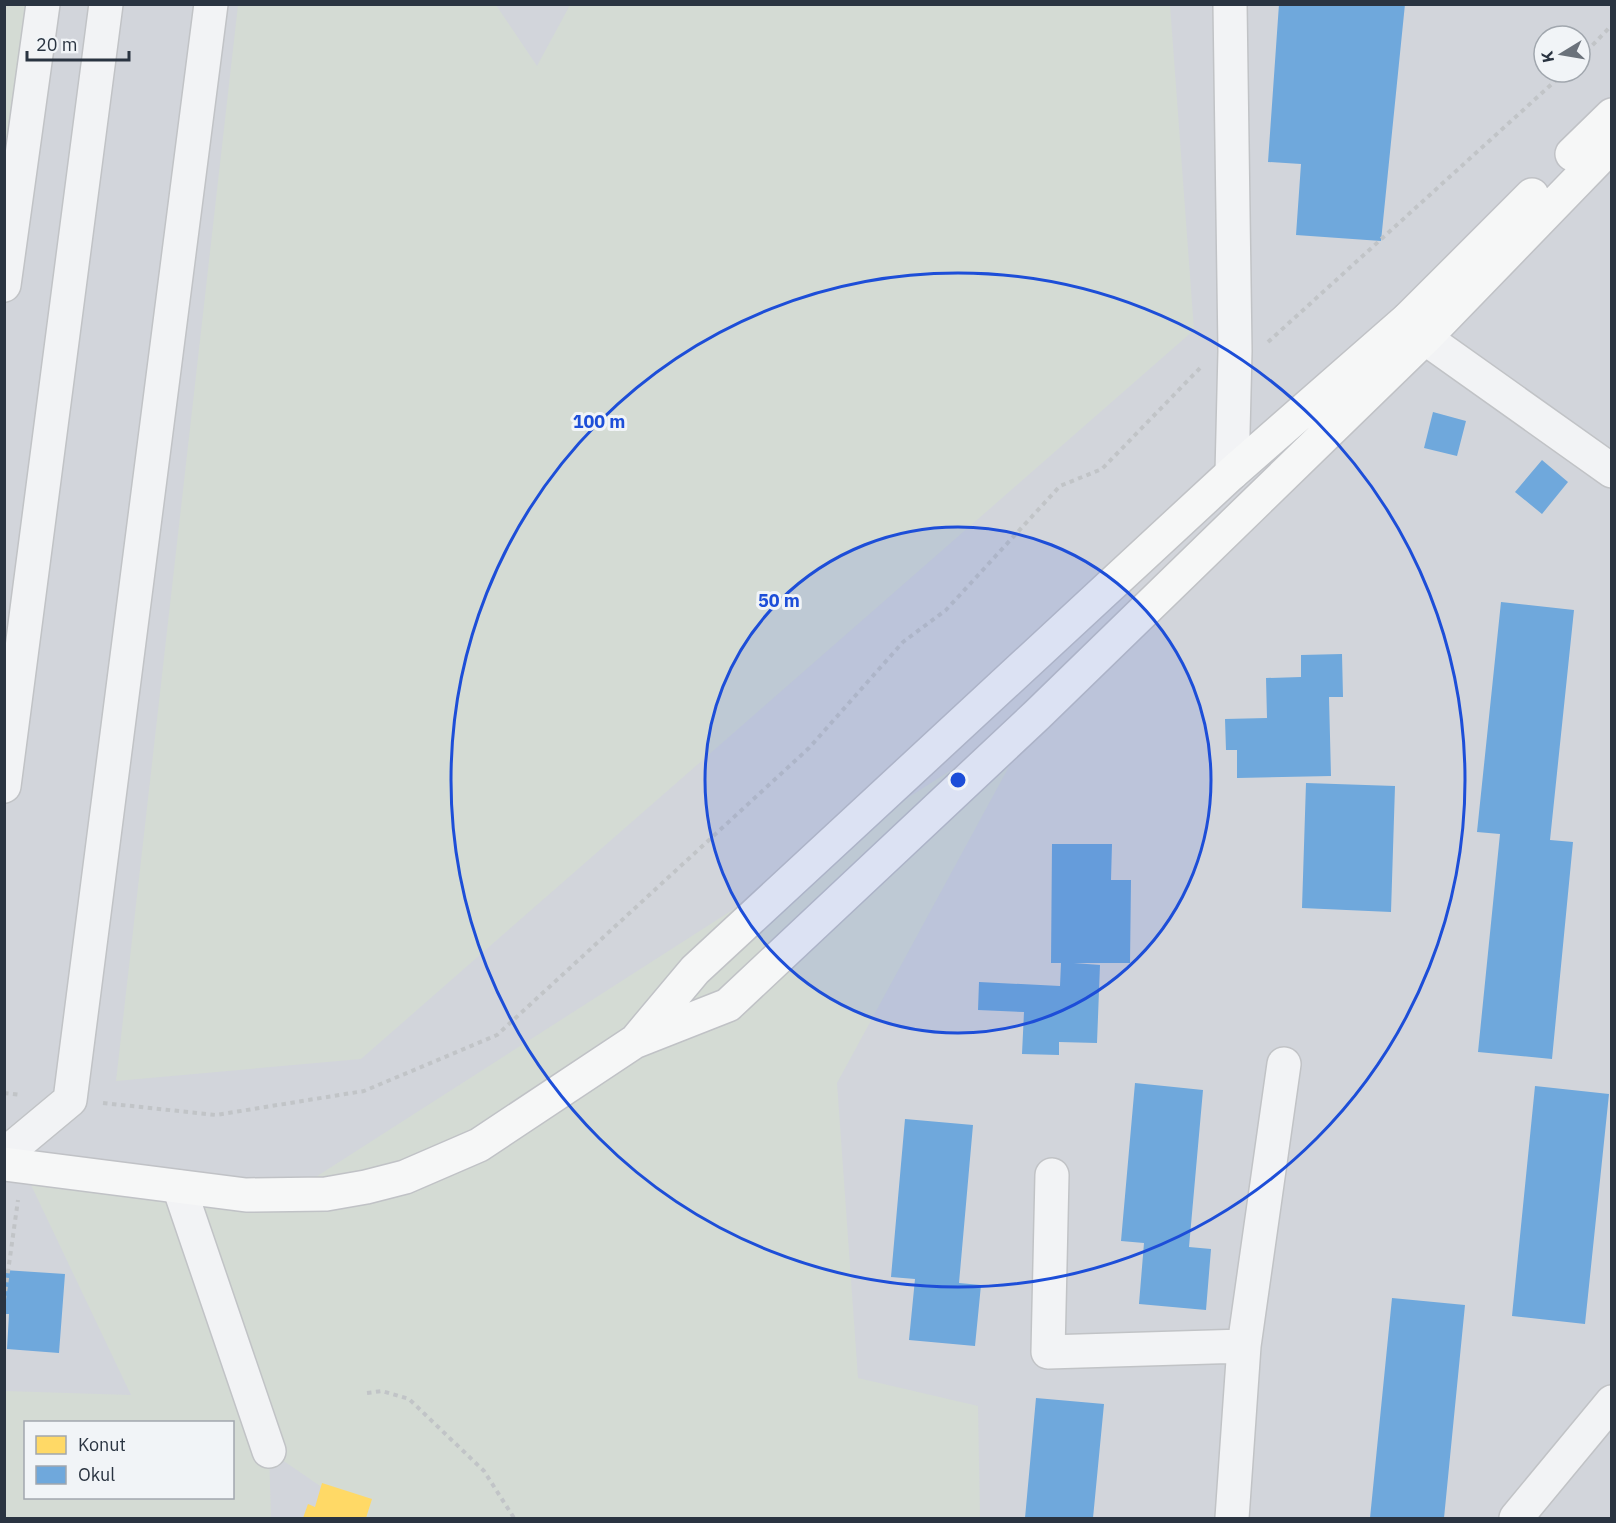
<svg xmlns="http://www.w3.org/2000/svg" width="1616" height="1523" font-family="'IBM Plex Sans',sans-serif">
<rect width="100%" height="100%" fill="#e3e5e8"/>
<path fill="#d2d5db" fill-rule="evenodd" d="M5,5H1611V1518H5ZM1544,36H1580V72H1544ZM26,1422H232V1498H26Z"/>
<path fill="#d4dbd4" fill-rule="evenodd" d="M5,5H43L5,252Z
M238,5H496L537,66L570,5H1170L1194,330L361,1059L116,1081Z
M1037,715L837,1083L858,1378L978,1406L980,1518H367L269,1451L271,1518H5V1391L131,1395L22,1166L286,1196ZM26,1422H232V1498H26Z"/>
<path fill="#ffd966" d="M322,1483L372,1499L366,1518H303L308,1504L315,1507Z"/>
<path fill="#6fa8dc" d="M1279,4H1405L1381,241L1296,235L1301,164L1268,162Z
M1433,412L1466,421L1457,456L1424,448Z
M1542,460L1568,482L1542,514L1515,492Z
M1501,602L1574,610L1550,840L1573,842L1552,1059L1478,1052L1500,834L1477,832Z
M1342,654L1343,697H1329L1331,776L1237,778V750H1226L1225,719L1267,718L1266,678L1301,677V655Z
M1306,783L1395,786L1391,912L1302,908Z
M1052,844H1112L1111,880H1131L1130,963H1074L1100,965L1097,1043L1059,1042V1055L1022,1054L1024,1012L978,1010L979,982L1060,986L1061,963H1051Z
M1135,1083L1203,1090L1189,1247L1211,1249L1206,1310L1139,1304L1144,1243L1121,1241Z
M1535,1086L1609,1094L1585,1324L1512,1316Z
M905,1119L973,1125L959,1283L981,1285L975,1346L909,1340L915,1279L891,1277Z
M4,1270L65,1274L59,1353L7,1349L9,1314H4Z
M1392,1298L1465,1305L1444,1518H1370Z
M1036,1398L1104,1404L1093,1518H1025Z"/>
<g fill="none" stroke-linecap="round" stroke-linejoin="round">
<defs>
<path id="minor" d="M1230,4L1235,351L1232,473
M4,285L43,4
M1408,319L1425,338L1612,471
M4,786L106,4
M4,1155L70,1100L211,4
M1052,1175L1048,1352L1244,1346L1232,1518
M179,1187L269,1451
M1244,1346L1284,1064
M1516,1518L1612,1402"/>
<path id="major" d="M1572,154L1612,115
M638,1038L695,970L1232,473L1408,319L1532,195
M4,1164L246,1195L326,1194L366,1187L405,1177L479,1145L634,1042L728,1005L1037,715L1425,338L1612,145"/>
</defs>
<use href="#minor" stroke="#c1c3c6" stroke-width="36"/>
<use href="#major" stroke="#c0c2c6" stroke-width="36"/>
<path stroke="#c1c4c7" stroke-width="4" stroke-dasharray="4.5 4.5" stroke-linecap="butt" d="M1580,58L1612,25
M1268,342L1565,72
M4,1093L21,1095
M103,1103L216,1115L364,1091L497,1035L809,748L903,642L946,610L1060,486L1102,469L1200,368
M4,1300L18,1200
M367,1393L382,1391L409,1399L484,1471L514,1518"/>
<use href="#minor" stroke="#f2f3f5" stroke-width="33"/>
<use href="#major" stroke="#f6f7f7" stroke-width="33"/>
</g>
<circle cx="958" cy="780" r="253" fill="#1d4ed8" fill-opacity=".12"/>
<g fill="none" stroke="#1d4ed8" stroke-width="3">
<circle cx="958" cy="780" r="253"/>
<circle cx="958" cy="780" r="507"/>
</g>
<circle cx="958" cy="780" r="9" fill="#1d4ed8" stroke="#f1f4f7" stroke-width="3"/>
<g font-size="18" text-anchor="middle" font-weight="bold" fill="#1d4ed8" stroke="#f1f4f7" stroke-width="6" stroke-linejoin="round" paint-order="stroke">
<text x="599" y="428">100 m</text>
<text x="779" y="607">50 m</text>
</g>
<rect width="1616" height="1523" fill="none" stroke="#2a3441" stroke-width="12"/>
<rect x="24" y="1421" width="210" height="78" fill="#f1f4f7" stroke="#a1a7ae" stroke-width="1.5"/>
<rect x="36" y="1436" width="30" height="18" fill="#ffd966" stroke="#a1a7ae" stroke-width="1.5"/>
<text x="78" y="1451" font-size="18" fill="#2a3441">Konut</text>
<rect x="36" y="1466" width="30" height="18" fill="#6fa8dc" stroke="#a1a7ae" stroke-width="1.5"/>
<text x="78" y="1481" font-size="18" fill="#2a3441">Okul</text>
<g transform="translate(1562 54) rotate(259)"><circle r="28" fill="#f1f4f7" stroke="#a1a7ae" stroke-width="1.5"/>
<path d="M0-4.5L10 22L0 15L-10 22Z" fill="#6b727b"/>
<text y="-9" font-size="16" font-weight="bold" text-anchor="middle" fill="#2a3441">K</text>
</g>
<path d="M27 51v9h102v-9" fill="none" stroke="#2a3441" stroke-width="3"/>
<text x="36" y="51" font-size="18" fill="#2a3441" stroke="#f1f4f7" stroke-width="4.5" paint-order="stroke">20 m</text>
</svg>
